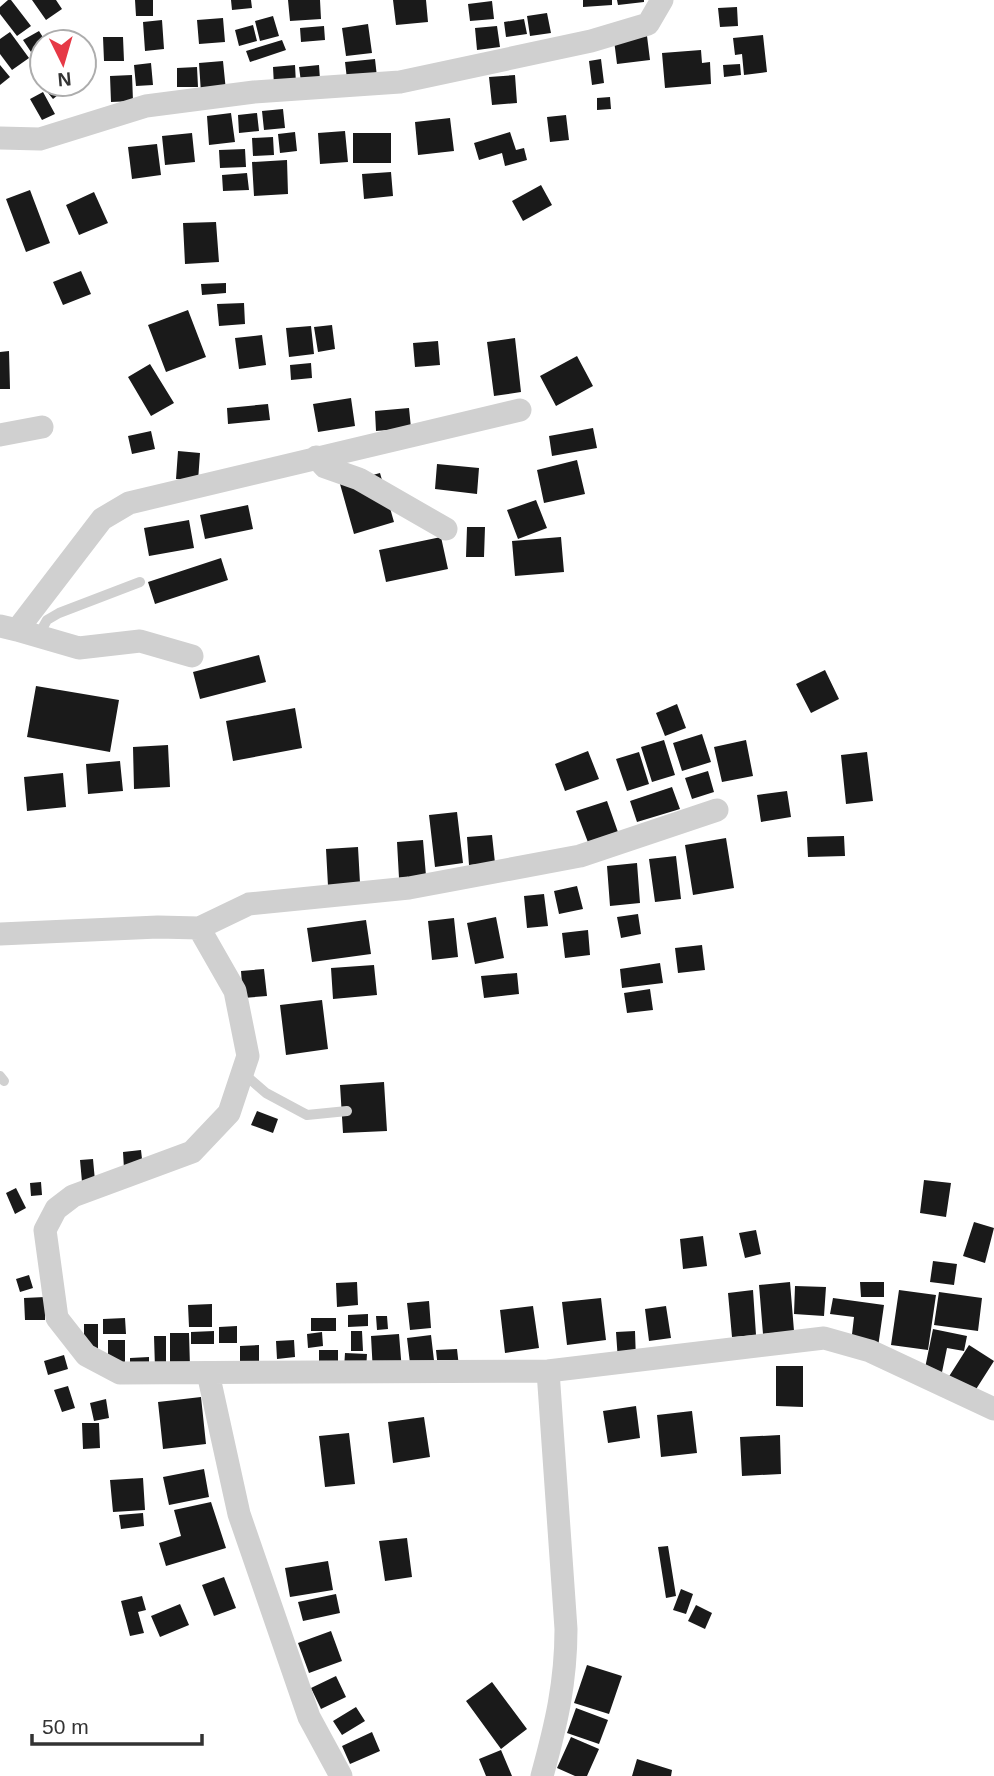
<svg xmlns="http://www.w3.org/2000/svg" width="994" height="1776" font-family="Arial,sans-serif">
<rect width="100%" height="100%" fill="#fff"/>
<path fill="#1a1a1a" d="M8,0H11L31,26L17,36L0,14V7Z
M32,0H56L62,9L46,20Z
M135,0H153V16H136Z
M231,0H251L252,8L232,10Z
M288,0H320L321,19L290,21Z
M393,0H426L428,22L396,25Z
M583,0H612V5L583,7Z
M617,0H644V2L618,5Z
M492,1L494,19L470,21L468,4Z
M737,7L738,26L720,27L718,8Z
M547,13L551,33L530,36L527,16Z
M273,16L279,36L260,41L255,21Z
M223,18L225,42L199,44L197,20Z
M524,19L527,34L506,37L504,22Z
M162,20L164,49L145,51L143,22Z
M368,24L372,53L346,56L342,28Z
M253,25L257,41L239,46L235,30Z
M324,26L325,40L301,42L300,28Z
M497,26L500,47L477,50L475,28Z
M39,31L46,42H42V50L33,55L23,40Z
M10,32L29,58L12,70L0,54V39Z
M763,35L767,72L744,75L742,54L735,55L733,38Z
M647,36L650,60L617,64L614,40Z
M103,37H123L124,61H104Z
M282,40L286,50L250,62L246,51Z
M701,50L702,63L710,62L711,84L665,88L662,53Z
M375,59L377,77L347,79L345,62Z
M601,59L604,83L592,85L589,61Z
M223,61L226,91L201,93L199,63Z
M151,63L153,85L136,86L134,65Z
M740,64L741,75L724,77L723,65Z
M0,65L10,77L0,85Z
M295,65L296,84L274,86L273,67Z
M319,65L320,80L301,82L299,67Z
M197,67L198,87H177V68Z
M42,69V84H57L63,91L53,99L34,76Z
M132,75L133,101L111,102L110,76Z
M515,75L517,103L492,105L489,77Z
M43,92L55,114L42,120L30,99Z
M610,97L611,109L597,110V98Z
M283,109L285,128L264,130L262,111Z
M231,113L235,142L209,145L207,116Z
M257,113L259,131L239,133L238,115Z
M566,115L569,140L550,142L547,117Z
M450,118L454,151L418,155L415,122Z
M345,131L348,162L320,164L318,133Z
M295,132L297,151L280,153L278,134Z
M510,132L516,150L524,148L527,160L505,166L502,153L479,160L474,143Z
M192,133L195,162L165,165L162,136Z
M353,133H391V163H353Z
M273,137L274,155L253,156L252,138Z
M157,144L161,175L132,179L128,147Z
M245,149L246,167L220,168L219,150Z
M287,160L288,194L254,196L252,162Z
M391,172L393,196L364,199L362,174Z
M247,173L249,190L223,191L222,175Z
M541,185L552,205L523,221L512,201Z
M30,190L50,243L26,252L6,199Z
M94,192L108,223L79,235L66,205Z
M216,222L219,262L185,264L183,223Z
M81,271L91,294L63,305L53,282Z
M226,283V293L202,295L201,284Z
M244,303L245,324L219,326L217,304Z
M188,310L206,357L166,372L148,325Z
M332,325L335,349L318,352L314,327Z
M311,326L314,354L289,357L286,328Z
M262,335L266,365L239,369L235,338Z
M515,338L521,392L494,396L487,342Z
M438,341L440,365L415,367L413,343Z
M9,351L10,389H0V352Z
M577,356L593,386L556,406L540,376Z
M311,363L312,378L291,380L290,365Z
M150,364L174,403L151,416L128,377Z
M351,398L355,426L318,432L313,404Z
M268,404L270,420L228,424L227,408Z
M409,408L411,428L376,431L375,411Z
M593,428L597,448L552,456L549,436Z
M151,431L155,449L132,454L128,436Z
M178,451L200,453L198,481L176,479Z
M577,460L585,494L544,503L537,470Z
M437,464L479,468L477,494L435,489Z
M380,473L394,522L354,534L340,484Z
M536,500L547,528L518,539L507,510Z
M248,505L253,529L205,539L200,515Z
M189,520L194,548L149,556L144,528Z
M467,527H485L484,557H466Z
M441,537L448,569L386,582L379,550Z
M561,537L564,572L515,576L512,541Z
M221,558L228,580L155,604L148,582Z
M259,655L266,682L200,699L193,672Z
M825,670L839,699L811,713L796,684Z
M36,686L119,700L110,752L27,737Z
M677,704L686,728L665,736L656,713Z
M295,708L302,748L233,761L226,721Z
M702,734L711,762L682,771L673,743Z
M664,740L675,775L652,782L641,747Z
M746,740L753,776L722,782L714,747Z
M168,745L170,787L134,789L133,747Z
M588,751L599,779L565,791L555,764Z
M639,752L649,784L627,791L616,759Z
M867,752L873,801L846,804L841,755Z
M120,761L123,791L88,794L86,764Z
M708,771L714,792L692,799L685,778Z
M63,773L66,807L27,811L24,777Z
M672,787L680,809L637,822L630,801Z
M787,791L791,817L761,822L757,795Z
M607,801L619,835L589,845L576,811Z
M457,812L463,863L435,867L429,815Z
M492,835L495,863L469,865L467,837Z
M844,836L845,856L808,857L807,837Z
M726,838L734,888L693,895L685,845Z
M423,840L426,876L399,878L397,842Z
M358,847L360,883L328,886L326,849Z
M676,856L681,899L655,902L649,859Z
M637,863L640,903L610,906L607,866Z
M577,886L583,909L559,914L554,891Z
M544,894L548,926L527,928L524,896Z
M638,914L641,934L621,938L617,917Z
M496,917L504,958L475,964L467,923Z
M454,918L458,957L432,960L428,921Z
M366,920L371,954L312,962L307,928Z
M588,930L590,955L565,958L562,933Z
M702,945L705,970L678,973L675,948Z
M660,963L663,983L622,988L620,969Z
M374,965L377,995L333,999L331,968Z
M264,969L267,996L243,998L241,971Z
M517,973L519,994L484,998L481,976Z
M650,989L653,1010L627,1013L624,993Z
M322,1000L328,1049L286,1055L280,1005Z
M384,1082L387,1131L343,1133L340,1085Z
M257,1111L278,1119L273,1133L251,1125Z
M141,1150L143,1168L124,1169L123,1152Z
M93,1159L95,1181L82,1182L80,1160Z
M924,1180L951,1183L946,1217L920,1213Z
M41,1182L42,1195L31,1196L30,1183Z
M16,1188L26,1208L15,1214L6,1193Z
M974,1222L994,1228L985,1263L963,1256Z
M756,1230L761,1254L745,1258L739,1233Z
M703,1236L707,1266L683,1269L680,1239Z
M933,1261L957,1264L954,1285L930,1282Z
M29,1275L33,1288L20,1292L16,1279Z
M357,1282L358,1305L337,1307L336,1283Z
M790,1282L794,1331L763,1334L759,1285Z
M860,1282H884V1297H861Z
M795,1286L826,1287L824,1316L794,1314Z
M753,1290L756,1335L732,1337L728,1293Z
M899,1290L936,1295L928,1350L891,1345Z
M939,1292L982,1298L978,1331L934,1325Z
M45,1297V1320H25L24,1298Z
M601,1298L606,1340L567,1345L562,1302Z
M833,1298L884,1305L878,1347L851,1343L854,1317L830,1314Z
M429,1301L431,1328L410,1330L407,1303Z
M212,1304V1327H189L188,1305Z
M533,1306L539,1348L505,1353L500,1310Z
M666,1306L671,1338L649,1341L645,1309Z
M368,1314V1326L348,1327V1315Z
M376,1316H387L388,1329L377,1330Z
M125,1318L126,1334H103V1319Z
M311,1318H336V1331H311Z
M84,1324H98V1351H84Z
M237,1326V1343H219V1327Z
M933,1329L967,1336L964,1351L947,1348L941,1377L924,1373Z
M214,1331V1344H191V1332Z
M351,1331H362L363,1351H351Z
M635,1331L636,1361H618L616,1332Z
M322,1332L323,1346L308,1348L307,1334Z
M170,1333H189L190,1367H170Z
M399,1334L402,1371L373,1373L371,1336Z
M431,1335L435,1369L411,1372L407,1338Z
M154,1336H166V1368H155Z
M108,1340H125V1367L108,1368Z
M294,1340L295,1357L277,1359L276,1341Z
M259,1345V1368L240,1369V1346Z
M969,1345L994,1361L973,1394L948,1378Z
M457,1349L459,1367L438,1369L436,1350Z
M319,1350H338V1371H319Z
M345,1353L367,1354L366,1370L344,1369Z
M64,1355L68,1369L48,1375L44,1361Z
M149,1357V1369H130V1358Z
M776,1366H803V1407L776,1406Z
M68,1386L75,1408L62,1412L54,1390Z
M201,1397L206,1444L163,1449L158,1402Z
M106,1399L109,1418L94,1421L90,1403Z
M636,1406L640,1438L608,1443L603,1411Z
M692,1411L697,1453L661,1457L657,1415Z
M424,1417L430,1457L393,1463L388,1422Z
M82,1423H99L100,1448L83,1449Z
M349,1433L355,1484L325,1487L319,1436Z
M780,1435L781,1474L742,1476L740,1437Z
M204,1469L209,1497L169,1505L163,1477Z
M143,1478L145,1510L113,1512L110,1480Z
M211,1502L226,1548L166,1566L159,1543L181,1536L174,1510Z
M143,1513L144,1526L121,1529L119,1515Z
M407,1538L412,1577L385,1581L379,1541Z
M668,1546L676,1596L666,1598L658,1547Z
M328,1561L333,1590L290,1597L285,1568Z
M224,1577L236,1608L214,1616L202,1585Z
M681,1589L693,1594L686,1614L673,1610Z
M336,1594L340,1613L303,1621L298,1602Z
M142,1596L146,1610L138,1612L144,1633L130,1636L121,1601Z
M180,1604L189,1625L160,1637L151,1616Z
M696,1605L712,1613L705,1629L688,1621Z
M331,1631L342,1661L309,1673L298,1643Z
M587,1665L622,1676L609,1714L574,1703Z
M336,1676L346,1697L321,1709L311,1688Z
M492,1682L527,1729L501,1749L466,1701Z
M356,1707L365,1721L342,1735L333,1721Z
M576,1708L608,1720L599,1744L567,1733Z
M372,1732L380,1751L350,1764L342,1746Z
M571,1737L599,1749L587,1776H575L557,1768Z
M501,1750L512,1776H486L479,1759Z
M637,1759L672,1770L671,1776H632Z"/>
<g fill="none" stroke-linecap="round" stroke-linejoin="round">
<path stroke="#d0d0d0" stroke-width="10" d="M38,636L47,620L59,613L140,582
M243,1073L266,1093L307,1115L347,1111
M0,1076L4,1081"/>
<path stroke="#d0d0d0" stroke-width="23" d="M0,138L40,139L146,106L254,92L400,82L591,41L648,24L662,0
M0,435L42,427
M316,457L325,467L359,479L446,529
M0,626L17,630L102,519L129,503L520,410
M17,630L79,648L140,641L192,656
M199,928L249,904L409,888L580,856L717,810
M0,934L158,927L199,928L235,991L248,1056L229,1113L192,1152L73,1196L56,1209L45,1230L57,1318L86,1355L120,1373L548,1371L824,1338L870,1351L994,1409
M208,1373L239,1514L309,1717L341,1776
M542,1776C556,1725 566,1683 566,1629L548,1371"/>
</g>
<g transform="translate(63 63) rotate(175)"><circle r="33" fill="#ffffff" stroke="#adadad" stroke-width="2"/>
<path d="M0-5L12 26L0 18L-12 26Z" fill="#e63946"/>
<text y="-10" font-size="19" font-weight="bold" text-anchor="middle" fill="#333333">N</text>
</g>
<path d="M32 1734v10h170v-10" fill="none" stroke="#333333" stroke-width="3.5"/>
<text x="42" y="1734" font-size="21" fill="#333333" stroke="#ffffff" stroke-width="5" paint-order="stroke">50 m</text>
</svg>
